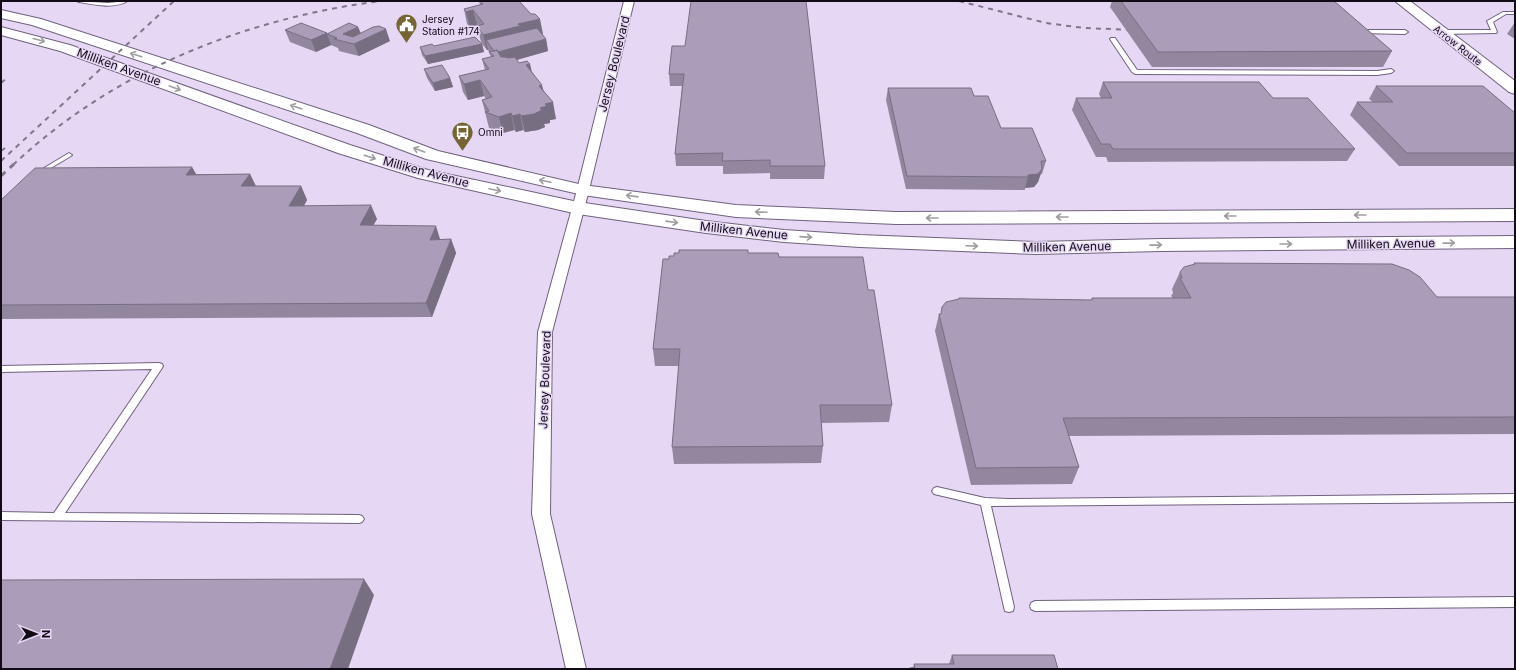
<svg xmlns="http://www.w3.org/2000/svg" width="1516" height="670" font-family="Inter,sans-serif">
<rect width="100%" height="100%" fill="#e6d7f5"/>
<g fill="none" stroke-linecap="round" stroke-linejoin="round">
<defs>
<path id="service" d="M77,1L108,3L128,1C114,9 95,5 79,2Z
M1503,12H1515V14H1506L1493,22L1497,32L1496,33L1442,34L1439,32L1442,30H1491L1487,21Z
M1361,30H1405L1408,32L1405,34L1359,33L1358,32Z
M1111,38H1115L1137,70L1377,71L1391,69L1394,71L1391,73L1377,75L1135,74L1132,72L1110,39Z
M69,153L72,155L71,156L39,175L37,176L34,174Z
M159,363L162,364L163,366L162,368L65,513L359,515L362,516L364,519L362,522L359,523L1,520V512L54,513L152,369L1,372V366Z
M937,487L985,498L1008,499L1515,494V502L991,506L1014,607L1013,611L1009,612L1005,611L1004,607L981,505L934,494L932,491L934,488Z
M1515,597V607L1035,611L1031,609L1030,606L1031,603L1035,601Z"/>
<path id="minor" d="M624,1H634L589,190L552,332L550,514L586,669H566L532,514L538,332L577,190Z"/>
<path id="secondary" d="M1395,1H1410L1515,81V94L1509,92Z"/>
<path id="primary" d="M1,10L41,19L369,125L438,151L583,185L736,205L896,212L1515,209V221L896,224L736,217L583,195L426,159L357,133L32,25L1,18Z
M1,27L70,45L350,145L428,170L578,202L706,221L784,230L860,235L1036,242L1161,239L1515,236V248L1161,251L1036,254L860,247L784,242L706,233L578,214L418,178L338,153L60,51L1,35Z"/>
</defs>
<use href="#service" stroke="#6f627c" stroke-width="2"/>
<use href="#minor" stroke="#6f627c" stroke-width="2"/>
<use href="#secondary" stroke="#6f627c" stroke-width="2"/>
<use href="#primary" stroke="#6f627c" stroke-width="2"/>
<use href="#service" fill="#fff" fill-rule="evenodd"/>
<use href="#minor" fill="#fff" fill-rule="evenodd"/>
<use href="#secondary" fill="#fff" fill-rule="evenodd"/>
<use href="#primary" fill="#fff" fill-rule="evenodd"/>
<path stroke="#80768a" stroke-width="2" stroke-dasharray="5 5" stroke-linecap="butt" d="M959,1L1046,23L1084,28L1136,30
M1,83L8,77
M1,151L9,145
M1,161L174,1
M13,165C114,70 244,19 380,1"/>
<path stroke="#80768a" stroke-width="3" stroke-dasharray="6 6" stroke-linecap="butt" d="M1,176L14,164"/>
</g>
<path fill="#93879f" d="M479,1H519L543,34H542L546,39L548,51L517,60L519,63L530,64L532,72L544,91L556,119L550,120V123L544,124L545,127L538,130L525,132L523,130L516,132L514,130L503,133L489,128L482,100L486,99L484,96L468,100L463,92L459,76L485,70L482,59L491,57L488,50H487L482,44L484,52L428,64L422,55L420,47L482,43L481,42L477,26V25L470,27L467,24L464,9L480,5Z
M1112,1H1334L1392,51L1383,67H1152L1110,7Z
M1515,22V39L1507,34Z
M358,27L361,33L390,41L359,56L339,51L338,48L331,45L316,52L290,42L285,30L327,34Z
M672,46L825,166L824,179H770V173L723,174V166H676L675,154L682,86H670L669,74Z
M424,69L450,78L453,87L435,91L427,78Z
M1103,82L1273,98L1355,149L1347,161L1108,162L1106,157H1096L1072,110L1076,98H1101L1099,94Z
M1376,86L1515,113V166H1399L1350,115L1357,102H1373L1369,99Z
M888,88L974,96L1001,128L1046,161L1042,174H1041L1038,182L1034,187L1025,188V190L906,189L886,100Z
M192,167L196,174H250L256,186H301L307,200L304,206L377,219L373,225L440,239H451L456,253L432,317L1,319V200Z
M748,253L779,257L868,290L892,405L889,422L821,423L823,446L821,463L674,464L672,447L679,366H655L653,349L669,259L674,256Z
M1194,263L1437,297H1515V434L1069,436L1079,467L1072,484L971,485L935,331L939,314H941L942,307L958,300L959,298L1091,300L1092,298H1173L1171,296L1173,293L1172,289L1180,272L1193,265Z
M952,655L1058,669L913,668L914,664H949Z"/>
<path fill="#786e82" d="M473,10L477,25L470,27L466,12Z
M540,19L543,34L522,39L486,40L488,50H487L483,35L518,24Z
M358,27L362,38L351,44L343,34Z
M386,29L390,41L359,56L354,44Z
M327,33V34L331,45L316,52L311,40Z
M546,39L548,51L498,65L496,53Z
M482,44L484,52L428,64L425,56Z
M530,64L533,80L526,65Z
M450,78L453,87L435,91L433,83Z
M480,80L484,96L468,100L464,84Z
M542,85L546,101L539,86Z
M553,102L556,119L550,120V123L544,124L545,127L538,130L525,132L521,116L540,108L545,104Z
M511,113L514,130L503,133L499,117Z
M520,114L523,130L516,132L512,116Z
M192,167L199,180L186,175Z
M1042,169L1038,182L1034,187L1025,188L1028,177V175Z
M250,174L256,187L241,186Z
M301,186L307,200L296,219L289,206Z
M371,205L377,219L366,238L360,225Z
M436,226L440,239L430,240Z
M451,239L456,253L432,317L426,303Z
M364,579L374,595L348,669H330Z"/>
<path fill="#ab9db9" stroke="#786e82" d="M480,1H519L531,14H535L540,19L518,24L520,26L483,35L477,26L484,24L473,10L466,12L464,9L483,4Z
M691,1H806L825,166H770V160L722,161L723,153L675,154L684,74H669L672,46H685Z
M1121,1H1334L1392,51L1158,52Z
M301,23L327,33L311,40L285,30Z
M349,23L358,27L343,34L353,37L373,27L379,26L386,29L354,44L334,39L337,38L327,34Z
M537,28L546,39L498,52L497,50L494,51L486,40Z
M475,37L482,44L425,56L420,47L432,44L434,46Z
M497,50L501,57H505L509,58L515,57L519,63L527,61L530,64L526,65L542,85L539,86L553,102L545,104L547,106L540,108L542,110L534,114L521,116L520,114L512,116L511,113L499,117L485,112L489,111L482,100L492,97L480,80L464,84L459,76L489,69L482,59L494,56L489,52Z
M442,65L450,78L433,83L424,69Z
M1103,82H1259L1273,98H1308L1355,149H1113L1110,144H1101L1076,98H1112Z
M1376,86H1483L1515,113V153H1407L1357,102H1393Z
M888,88H971L974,96H988L1001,128H1032L1046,161H1041L1042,169L1038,174L1028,175V177L907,176Z
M192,167L186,175L250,174L241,186H301L289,206L371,205L360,225L436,226L430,240L451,239L426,303L1,305V200L35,168Z
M679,250H748V253H778L779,257H863L868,290H874L892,405H820L823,446L672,447L680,349H653L663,259H669V256H674V253H679Z
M1194,263L1392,264L1409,270L1420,277L1437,297H1515V417L1063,418L1079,467L976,468L939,314H941L942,307L946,302L959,299V298L1092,300V298H1191L1180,278H1182L1180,272L1184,267L1195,264Z
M364,579L330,669H1V580Z
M952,655H1054L1058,669H906L915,667L914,664H954Z"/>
<defs><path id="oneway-shaft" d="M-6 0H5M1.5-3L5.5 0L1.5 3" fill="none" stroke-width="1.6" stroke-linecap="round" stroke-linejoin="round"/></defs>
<g stroke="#a09da1">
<use href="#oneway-shaft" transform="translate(39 40) rotate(15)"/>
<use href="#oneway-shaft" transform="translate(136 55) rotate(-162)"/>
<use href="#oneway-shaft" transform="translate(175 88) rotate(20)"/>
<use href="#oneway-shaft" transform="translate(296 107) rotate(-162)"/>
<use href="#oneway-shaft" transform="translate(419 150) rotate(-160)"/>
<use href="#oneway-shaft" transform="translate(370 157) rotate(18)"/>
<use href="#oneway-shaft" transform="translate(545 181) rotate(-168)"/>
<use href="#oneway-shaft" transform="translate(495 190) rotate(12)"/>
<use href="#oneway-shaft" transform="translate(632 196) rotate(-172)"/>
<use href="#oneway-shaft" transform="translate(761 212) rotate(-178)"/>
<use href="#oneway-shaft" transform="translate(1360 215) rotate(180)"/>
<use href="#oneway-shaft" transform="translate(1230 216) rotate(180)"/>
<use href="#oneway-shaft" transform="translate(1062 217) rotate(180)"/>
<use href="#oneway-shaft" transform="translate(932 218) rotate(180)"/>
<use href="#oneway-shaft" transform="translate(672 222) rotate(8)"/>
<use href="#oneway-shaft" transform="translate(806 237) rotate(4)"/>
<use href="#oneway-shaft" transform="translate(1449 243) rotate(-1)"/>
<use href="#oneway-shaft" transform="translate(1286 244)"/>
<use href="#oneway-shaft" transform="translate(1156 245) rotate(-1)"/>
<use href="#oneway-shaft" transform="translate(972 246) rotate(2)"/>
</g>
<defs>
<symbol id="civic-pin" viewBox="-11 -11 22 30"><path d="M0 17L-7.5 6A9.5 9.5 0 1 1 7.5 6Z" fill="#746532" stroke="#e6d7f5"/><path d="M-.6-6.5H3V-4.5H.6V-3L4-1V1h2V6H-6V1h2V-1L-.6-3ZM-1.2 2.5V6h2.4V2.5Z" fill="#fff"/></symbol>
<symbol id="bus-pin" viewBox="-11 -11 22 30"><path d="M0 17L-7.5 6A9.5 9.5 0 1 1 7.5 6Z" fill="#746532" stroke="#e6d7f5"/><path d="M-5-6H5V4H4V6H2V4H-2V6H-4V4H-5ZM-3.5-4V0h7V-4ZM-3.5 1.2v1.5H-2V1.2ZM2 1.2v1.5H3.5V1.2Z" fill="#fff"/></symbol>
</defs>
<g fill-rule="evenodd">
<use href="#civic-pin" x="394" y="12" width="25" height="34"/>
<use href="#bus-pin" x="450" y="120" width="25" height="34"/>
</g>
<g text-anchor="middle" stroke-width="3" stroke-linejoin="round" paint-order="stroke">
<g font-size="10" fill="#110b15" stroke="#e6d7f5" text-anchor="start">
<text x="422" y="23">Jersey<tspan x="422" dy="12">Station #174</tspan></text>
<text x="478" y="136">Omni</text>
</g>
<g font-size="10" fill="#110b15" stroke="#e6d7f5">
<text transform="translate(1458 45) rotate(38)" y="4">Arrow Route</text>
</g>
<g font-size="12" fill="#110b15" stroke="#e6d7f5">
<text transform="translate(614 64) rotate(-76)" y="4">Jersey Boulevard</text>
<text transform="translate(119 67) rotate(20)" y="4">Milliken Avenue</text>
<text transform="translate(426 172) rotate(15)" y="4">Milliken Avenue</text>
<text transform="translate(744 231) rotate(6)" y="4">Milliken Avenue</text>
<text transform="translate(1391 244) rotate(-1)" y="4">Milliken Avenue</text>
<text transform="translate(1067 247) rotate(-1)" y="4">Milliken Avenue</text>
<text transform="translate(545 380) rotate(-88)" y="4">Jersey Boulevard</text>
</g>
</g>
<rect width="1516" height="670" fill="none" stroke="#110b15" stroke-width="4"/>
<g transform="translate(36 634) rotate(90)" stroke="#e6d7f5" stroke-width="3" paint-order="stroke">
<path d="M0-3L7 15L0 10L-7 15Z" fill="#110b15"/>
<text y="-6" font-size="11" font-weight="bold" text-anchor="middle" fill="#110b15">N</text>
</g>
</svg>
